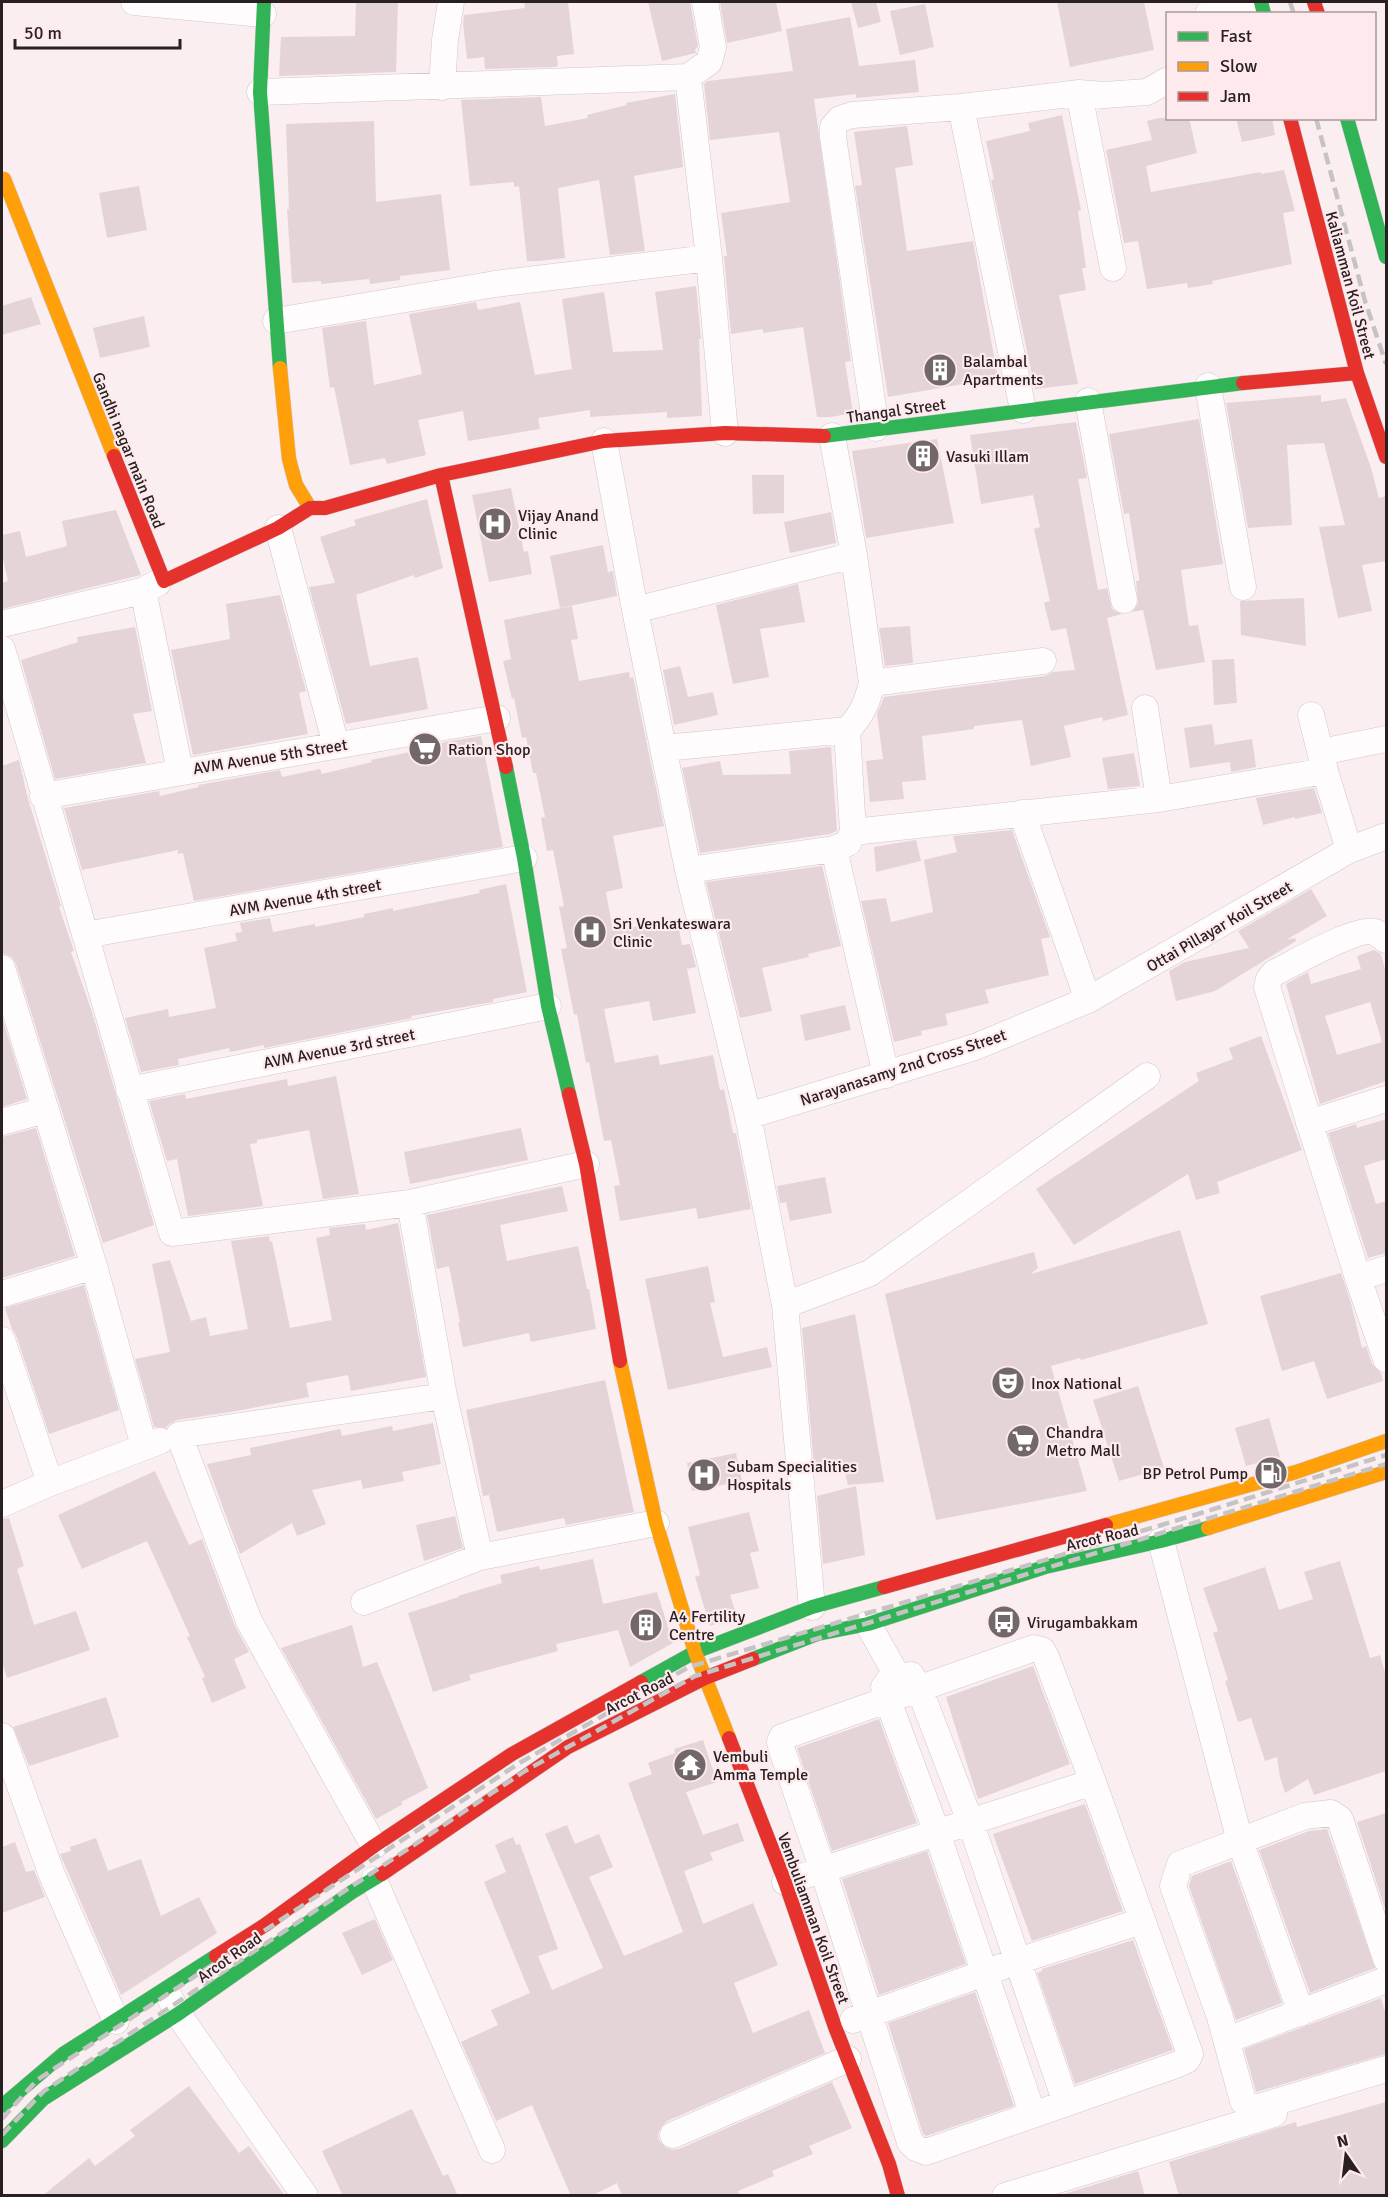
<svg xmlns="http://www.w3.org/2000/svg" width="1388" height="2197" font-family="Signika,sans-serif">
<rect width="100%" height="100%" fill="#faeef0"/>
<path fill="#e4d4d7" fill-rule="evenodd" d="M356,2H398L396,72L279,76L281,37L355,36Z
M524,2H568L574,54L557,56L558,66L554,67L485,69L484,57L467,59L463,23L464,15L525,8Z
M648,2H690L698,46L695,50L696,53L662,61Z
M720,2H776L782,31L727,43Z
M851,2H876L881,22L858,28Z
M1057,2H1144L1154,50L1070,67Z
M925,4L934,47L900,55L890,11Z
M850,17L859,66L915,60L919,92L856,98V94L814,99L851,361L845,362L853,413L831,417H817L803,327L763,333V329L731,334L724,256H727L721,213L790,202L779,132L710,140L704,84L708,81L793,71L786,29Z
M675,94L683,167L634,176L645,251L610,255L599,180L558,188L565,258L538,261H527L519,186L514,187V182L470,186L461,100L541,97L545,126L588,118L587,115L627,105L626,103Z
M1062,115L1081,210L1078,211L1086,268H1082L1086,290L1059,295L1078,384L1035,389L991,180L994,179L986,141L1030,131L1028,123Z
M1159,118H1189L1197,153L1146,166L1151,192L1261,172V174L1284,170L1295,211L1283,213L1292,264L1212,281L1213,284L1188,288L1187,283L1147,289L1138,241L1124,243L1106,150L1152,140L1147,121Z
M1236,118H1272L1275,135L1242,142Z
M374,121L376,202L441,194L450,270L400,276V280L370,284L369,279L321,284V281L292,283L287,209H289L286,124Z
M907,126L913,165L895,168L907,251L973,241L998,378L888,397L855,186L862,185L854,132Z
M139,186L147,230L107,238L99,193Z
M696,286L701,339H699L702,416L667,418V412L590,417V410L538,418L540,429L468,441L463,411L418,420L426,455L387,464L385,458L350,465L334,387L330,388L322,328L366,321L374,385L422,374L409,314L476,302L478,310L520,302L535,375L572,369L562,299L604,292L613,352L663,350L655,292Z
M31,297L41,324L2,335V306Z
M144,316L150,347L100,358L93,328Z
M1321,395V402L1346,398L1371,468L1379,498L1386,496V561L1362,565L1372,611L1338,618L1319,527L1345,525L1324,443L1287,445L1292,525L1248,528L1226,403Z
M1199,419L1223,564L1181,570L1189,626L1198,625L1205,662L1156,670L1143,610L1132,612L1138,604L1136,581H1139V577L1129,513L1124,514L1109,434Z
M1076,422L1087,478L1078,479L1098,590L1107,588L1112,609L1122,614L1107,618L1128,715L1103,721L1102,717L1064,726L1071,757L1031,766L1022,720L974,726V729L922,736L926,780L902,782L904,799L870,802L866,761L883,759L877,714L884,697L1045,676L1053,672L1075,670L1066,628L1051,631L1044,603L1050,601L1034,529L1040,527L1033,495L981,504L970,435Z
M937,439L954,523L866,538L852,451Z
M752,475H784V513L753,514Z
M511,488L524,552L528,551L532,574L489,582L472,495Z
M427,499L443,568L415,578L414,575L356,595L370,666L418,657L428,709L346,724L309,587L335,583L320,537L356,525L354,520Z
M116,510L141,575L2,609V583L8,581L2,553V535L20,531L26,557L67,546L62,521Z
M831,512L836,543L790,553L784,522Z
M603,545L608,572L613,571L617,596L560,608L550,556Z
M798,584L805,622L760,629L769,677L733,684L716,605Z
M280,595L306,691L299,693L308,734L193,755L171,650L230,639L226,604Z
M1304,598L1306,646L1241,635L1240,601Z
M572,606L578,639L571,640L579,681L629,672L630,678L633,677L664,826L613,836L623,888L606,892L613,931L677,919L682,945L690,944L696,967L687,969L696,1013L653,1021L649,1001L604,1009L615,1063L658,1055L660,1065L713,1055L720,1090L724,1089L733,1133H736L751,1209L698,1219L696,1208L620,1221L614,1186L620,1185L611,1140L604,1141L589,1062L586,1063L577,1014L574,1015L561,949L567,948L559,907L564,906L553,850L547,851L541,818L545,817L536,773H533L526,737L522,738L514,698L512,699L503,661L511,659L504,620Z
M910,626L913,663L885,666L879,628Z
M135,627L152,711L133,714L146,763L55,779L21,660L78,642L77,637Z
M1234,659L1237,703L1214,705L1212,660Z
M680,666L688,697L713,692L718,715L674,725L663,670Z
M1212,724L1215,745L1252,739L1256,767L1231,772L1230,762L1190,768L1184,728Z
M481,736L503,847L194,901L183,853L178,854V850L82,870L64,808L159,791L160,796L199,787L198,785L280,770L282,777L320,769L322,774L372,762L371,760L425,749L445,742Z
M831,747L837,831L830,834L700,853L682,768L720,761L723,775L791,774L789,751Z
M1134,753L1140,786L1108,789L1102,758Z
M19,760L28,799L61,906L59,907L74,951L71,952L92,1012L154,1225L103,1243L16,964L12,957L2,953V766Z
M1314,788L1322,813L1295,819V817L1263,825L1256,798Z
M1012,830L1050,937L1041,939L1049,975L985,990L989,1003L945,1014L948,1025L921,1031L922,1035L894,1042L861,901L886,898L891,922L933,912L924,860L957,852L953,836Z
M916,840L921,861L876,872L874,847Z
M822,866L841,946L808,954L809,957L762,968L772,1011L740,1018L706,882Z
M506,884L527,992L493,999V1002L411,1016L412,1018L264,1048V1045L230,1052L229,1048L178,1059L179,1065L141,1072L125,1018L168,1009L169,1017L216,1008L204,948L237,941L235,933L242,932L240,923L270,918L273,932L315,924V927L364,917V914L393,908V911L480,893L479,890Z
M1311,889L1327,916L1286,940L1295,938L1296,941L1215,991L1176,1001L1169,971L1185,962L1249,948L1238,931Z
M1374,950L1381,954L1386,973V1081L1320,1104L1286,984L1308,972L1311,984L1361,969L1357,956ZM1370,1002L1382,1042L1337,1055L1325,1016Z
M845,1005L851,1030L805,1041L800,1015Z
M2,1017L27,1099L2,1107Z
M1261,1036L1302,1150L1217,1182L1220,1193L1196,1200L1188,1174L1074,1245L1036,1189L1199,1081L1196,1073L1233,1059L1229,1048Z
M336,1076L359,1194L323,1199L309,1130L257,1140V1143L250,1144L263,1206L188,1216L177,1159L167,1161L149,1101L185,1094L186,1099L287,1079L288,1086Z
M1386,1119V1159L1364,1166L1376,1204L1386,1201V1253L1368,1258L1328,1133L1356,1124L1357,1128Z
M36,1128L75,1256L2,1278V1137Z
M521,1128L528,1160L410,1184L404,1152Z
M825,1177L832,1213L790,1221L786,1202L780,1203L777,1186Z
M562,1186L568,1211L500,1225L507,1261L578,1246L587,1289H589L596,1329L531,1342L529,1333L463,1347L458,1322H460L449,1266L437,1269L427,1215Z
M398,1223L426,1377L351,1391L348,1375L306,1383L309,1397L236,1411L177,1420L169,1424L166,1428L154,1427L135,1359L170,1352L152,1264L170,1260L191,1321L206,1317L210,1336L248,1329L231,1241L269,1236L270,1242L272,1241L290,1328L332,1320L316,1238L330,1235L329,1228L365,1224L366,1230Z
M1180,1230L1208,1324L1081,1360L1080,1358L1051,1366L1087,1491L936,1520L885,1294L1034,1252L1038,1268L1031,1274Z
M708,1266L715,1302L710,1303L723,1357L767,1347L772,1367L668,1390L645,1279Z
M1341,1273L1351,1303L1362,1348L1366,1346L1372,1364L1381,1373L1383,1381L1327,1399L1314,1361L1282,1371L1260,1296Z
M84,1285L119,1410L49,1434L16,1335L12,1329L5,1308Z
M855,1314L884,1482L848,1485L842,1460L814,1466L802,1328Z
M605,1380L634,1512L566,1525L564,1518L497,1532L489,1495L483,1496L466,1410Z
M1138,1386L1164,1468L1119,1481L1093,1400Z
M1269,1418L1280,1457L1246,1466L1235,1428Z
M433,1423L441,1464L402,1472L404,1481L363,1489L361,1480L312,1490L326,1524L297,1536L292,1523L240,1554L207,1464L251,1455L250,1448L340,1429L342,1436L392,1426L393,1431Z
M736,1453L742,1481L692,1491L687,1463Z
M155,1471L189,1545L202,1539L235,1626L249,1652L234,1659L246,1688L212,1703L202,1678L205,1677L187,1637L190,1636L147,1541L82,1569L58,1515Z
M856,1486L865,1555L823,1564L817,1496Z
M749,1512L759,1551L750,1553L759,1588L730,1595L737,1616L710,1626L695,1577L700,1575L688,1527Z
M455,1516L463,1548L424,1561L416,1525Z
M9,1518L24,1566L17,1569L34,1625L76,1611L90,1650L7,1678L2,1662V1519Z
M593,1559L603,1604L657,1592L673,1643L630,1667L618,1630L556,1644L558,1651L469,1675L471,1680L433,1692L408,1613L459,1597L458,1596L502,1583L500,1575L539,1566L540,1570Z
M1340,1561L1370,1658L1380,1655L1386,1676V1771L1314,1795L1308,1779L1285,1793L1280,1777L1277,1757L1265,1761L1251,1718L1238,1722L1225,1681L1228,1680L1213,1633L1218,1631L1203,1588L1265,1567L1279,1610L1313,1599L1304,1572Z
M352,1625L363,1667L377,1662L428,1788L401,1802L403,1804L376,1819L281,1648Z
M1033,1666L1070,1764L978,1799L946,1697Z
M106,1697L119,1737L29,1766L13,1727Z
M879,1719L917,1823L832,1851L797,1748Z
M703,1740L717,1782L686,1792L703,1835L738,1823L744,1841L710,1853L713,1860L684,1871L703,1924L753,1903L778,1965L734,1983L753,2033L809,2010L825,2053L667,2121L661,2127L658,2134L659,2140L665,2147L672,2150L679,2149L832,2082L852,2128L809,2146L813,2154L772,2171L774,2176L738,2191L740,2196H622L617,2183L591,2196H571L532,2105L496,2121L461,2042L498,2025L491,2010L530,1993L484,1882L506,1872L495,1845L513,1837L516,1845L520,1844L558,1949L538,1956L552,1990L603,1968L545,1834L567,1825L575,1844L599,1834L613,1867L589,1877L624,1956L683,1932L628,1783L652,1774L648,1763L675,1753L674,1749Z
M1085,1804L1123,1911L1032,1941L993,1834Z
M1386,1813V1912L1357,1822Z
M1327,1829L1375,1968L1310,1993L1259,1850L1309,1831Z
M96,1838L108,1871L141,1859L161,1916L199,1897L217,1933L121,1995L60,1854L71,1851L70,1847Z
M15,1842L26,1872L34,1870L45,1897L2,1913V1847Z
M927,1851L966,1964L879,1995L842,1879Z
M1231,1861L1282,2003L1236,2020L1189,1886L1192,1876Z
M375,1919L393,1960L362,1975L342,1933Z
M1133,1940L1173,2050L1075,2084L1037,1973L1042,1971V1969Z
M975,1992L1014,2106L926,2136L923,2134L888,2023Z
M1381,1998L1386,2015V2054L1256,2092L1244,2049Z
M189,2086L239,2153L249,2146L285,2196H42L89,2158L95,2166L135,2136L130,2130Z
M1386,2102V2196H1179L1169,2162L1296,2122L1297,2127Z
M412,2109L443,2176L448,2174L458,2196H343L322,2151Z
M1138,2171L1145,2196H1058Z"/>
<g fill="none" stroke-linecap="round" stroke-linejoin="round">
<defs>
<path id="street" d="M134,2L263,14
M705,2L713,47L709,62L688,77L709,258L725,433
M1208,14L1224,7L1248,2
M442,87L445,40L451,2
M260,92L688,77
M1079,93L1113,268
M961,107L1023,410
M276,321L495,284L709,258
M1208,386L1243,587
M1088,401L1124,600
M876,428L833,137V127L840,119L852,115L961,107L1079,93L1104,95L1147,92L1168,80
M832,436L854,555L872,683C867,702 862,716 847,730L853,832L848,843L834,849
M604,441L635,610L688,870L748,1116L785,1305L812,1607
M278,528L336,745
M143,590L180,771
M635,610L854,555
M2,624L142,591L158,583
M2,649L172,1233L410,1203L586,1164
M872,683L1043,661
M1145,708L1159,799
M1311,715L1325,771L1349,850
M665,748L847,730
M1321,752L1386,739
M43,796L497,718
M1022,813L1088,1000
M853,832L1159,799L1325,771
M688,870L834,849L886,1075
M85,935L524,858
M1386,940C1383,938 1379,934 1375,932C1357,926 1293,964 1274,973L1269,979L1267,987L1358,1278L1386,1359
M2,968L94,1266L144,1446
M129,1090L548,1006
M748,1116L975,1047L1088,1000L1349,850L1386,836
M2,1122L45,1110
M1309,1123L1386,1099
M410,1203L444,1396L480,1557
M1358,1278L1386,1269
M2,1294L94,1266
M785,1305L870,1273L1147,1076
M2,1340L50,1483
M2,1504L50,1483L160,1441
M1161,1541L1240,1841L1301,2013
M364,1602L480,1557L656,1523
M868,1624L895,1672L884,1687L887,1698L937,1833L1033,2115
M911,1675L919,1688L970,1821L1066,2103
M2,1736L52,1875L116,2021
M374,1846L249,1621L179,1435L444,1396
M374,1880L492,2150
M785,1882C887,1848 990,1815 1093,1782L1190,2054L1187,2060L1176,2065L926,2152L916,2148L910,2142L823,1870L782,1750L780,1742L782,1737L1034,1648L1042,1650L1046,1657L1093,1782
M1386,1959L1340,1819L1331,1813L1305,1816L1180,1864L1173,1886L1220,2017L1243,2101L1252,2109L1386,2069
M170,1998L178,2014L305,2196
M853,2020L1018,1961L1142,1921
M1227,2040L1386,1980
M673,2135L848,2059
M1005,2196L1274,2114"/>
<path id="fast" d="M264,2L260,92L280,368
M1261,2L1264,14
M1347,118L1386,257
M824,436L1243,383
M506,767L524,858L548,1006L569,1094
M753,1659L817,1634L868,1624L1045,1567L1161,1541L1208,1528
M641,1682L695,1652L812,1607L884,1587
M2,2106L63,2054L216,1956
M2,2141L43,2099L178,2014L352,1892L382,1874"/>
<path id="slow" d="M2,180L4,179L114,456
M280,368L289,459L296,485L310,508
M620,1361L656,1523L695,1652L729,1738
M1106,1525L1296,1472L1386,1441
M1208,1528L1386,1472"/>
<path id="jam" d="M1314,2L1318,14
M1290,118L1357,373L1386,457
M1243,383L1357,373
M114,456L164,581L278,528L310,508
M441,475L506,767
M310,508H325L441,475L604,441L725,433L824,436
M569,1094L586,1164L620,1361
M884,1587L1106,1525
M729,1738L785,1882L835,2027L889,2164L898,2196
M382,1874L568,1747L705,1678L753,1659
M216,1956L265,1925L374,1846L512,1754L641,1682"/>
</defs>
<use href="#street" stroke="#d1c6c8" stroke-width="27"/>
<use href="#fast" stroke="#d1c6c8" stroke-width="15"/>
<use href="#slow" stroke="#d1c6c8" stroke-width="15"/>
<use href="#jam" stroke="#d1c6c8" stroke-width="15"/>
<use href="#street" stroke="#fefcfd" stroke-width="26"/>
<use href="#fast" stroke="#30b455" stroke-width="14"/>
<use href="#slow" stroke="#ff9f0a" stroke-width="14"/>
<use href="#jam" stroke="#e5322d" stroke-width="14"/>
<path stroke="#c6c3c4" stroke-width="4.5" stroke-dasharray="12 6" stroke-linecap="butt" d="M1290,2L1294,14
M1316,118L1365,301L1386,364
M2,2119L37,2080L521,1762L689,1667L1198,1514L1386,1455
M2,2135L44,2091L525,1771L695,1676L1386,1464"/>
</g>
<defs>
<symbol id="building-disc" viewBox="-11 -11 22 22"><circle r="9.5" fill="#726869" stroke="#feeaed"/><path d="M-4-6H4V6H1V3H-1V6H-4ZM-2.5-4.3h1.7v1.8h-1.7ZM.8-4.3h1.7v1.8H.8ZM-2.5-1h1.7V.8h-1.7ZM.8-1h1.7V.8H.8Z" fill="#fff"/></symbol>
<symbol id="hospital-disc" viewBox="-11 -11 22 22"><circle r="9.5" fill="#726869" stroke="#feeaed"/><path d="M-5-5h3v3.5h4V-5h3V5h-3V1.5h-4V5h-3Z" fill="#fff"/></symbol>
<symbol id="supermarket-disc" viewBox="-11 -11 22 22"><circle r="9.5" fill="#726869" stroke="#feeaed"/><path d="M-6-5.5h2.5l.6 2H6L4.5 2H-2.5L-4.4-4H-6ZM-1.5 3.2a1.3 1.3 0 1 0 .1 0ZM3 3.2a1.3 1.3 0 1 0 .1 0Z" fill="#fff"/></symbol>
<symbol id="theatre-disc" viewBox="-11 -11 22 22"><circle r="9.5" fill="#726869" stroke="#feeaed"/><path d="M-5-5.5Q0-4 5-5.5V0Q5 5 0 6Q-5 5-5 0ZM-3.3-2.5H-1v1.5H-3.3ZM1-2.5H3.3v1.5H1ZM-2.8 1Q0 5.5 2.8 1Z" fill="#fff"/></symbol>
<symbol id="fuel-disc" viewBox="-11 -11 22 22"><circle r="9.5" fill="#726869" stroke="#feeaed"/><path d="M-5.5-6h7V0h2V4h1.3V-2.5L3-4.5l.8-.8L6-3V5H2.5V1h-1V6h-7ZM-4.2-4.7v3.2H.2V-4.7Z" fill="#fff"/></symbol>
<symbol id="bus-disc" viewBox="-11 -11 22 22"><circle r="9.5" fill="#726869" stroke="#feeaed"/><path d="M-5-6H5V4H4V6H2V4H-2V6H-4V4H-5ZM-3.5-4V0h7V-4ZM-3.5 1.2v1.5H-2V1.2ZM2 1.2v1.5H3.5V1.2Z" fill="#fff"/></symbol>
<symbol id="temple-disc" viewBox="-11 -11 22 22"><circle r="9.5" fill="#726869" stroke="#feeaed"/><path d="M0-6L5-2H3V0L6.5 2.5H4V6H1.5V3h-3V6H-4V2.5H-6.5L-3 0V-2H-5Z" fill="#fff"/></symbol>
</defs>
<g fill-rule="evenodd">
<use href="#building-disc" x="921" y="351" width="38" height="38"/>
<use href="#building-disc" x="904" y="437" width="38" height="38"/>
<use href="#hospital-disc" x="476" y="505" width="38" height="38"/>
<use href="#supermarket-disc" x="406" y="730" width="38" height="38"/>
<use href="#hospital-disc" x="571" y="913" width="38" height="38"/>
<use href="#theatre-disc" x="989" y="1364" width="38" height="38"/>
<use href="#supermarket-disc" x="1004" y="1422" width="38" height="38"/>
<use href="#fuel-disc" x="1252" y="1454" width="38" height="38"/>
<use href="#hospital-disc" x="685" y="1456" width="38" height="38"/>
<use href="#bus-disc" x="985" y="1603" width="38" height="38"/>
<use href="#building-disc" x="627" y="1606" width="38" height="38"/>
<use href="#temple-disc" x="671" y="1746" width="38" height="38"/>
</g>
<g text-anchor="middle" stroke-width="4.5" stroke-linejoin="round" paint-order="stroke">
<g font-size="16" fill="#282021" stroke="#feeaed">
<text transform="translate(1351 285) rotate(75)" y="6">Kaliamman Koil Street</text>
<text transform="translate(896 410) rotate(-8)" y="6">Thangal Street</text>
<text transform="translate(129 450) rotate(68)" y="6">Gandhi nagar main Road</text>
<text transform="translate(270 756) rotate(-9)" y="6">AVM Avenue 5th Street</text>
<text transform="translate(305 897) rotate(-10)" y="6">AVM Avenue 4th street</text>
<text transform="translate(1219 926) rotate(-30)" y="6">Ottai Pillayar Koil Street</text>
<text transform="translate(339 1048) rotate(-11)" y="6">AVM Avenue 3rd street</text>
<text transform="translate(903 1067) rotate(-18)" y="6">Narayanasamy 2nd Cross Street</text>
<text transform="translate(1102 1537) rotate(-13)" y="6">Arcot Road</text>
<text transform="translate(639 1693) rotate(-27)" y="6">Arcot Road</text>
<text transform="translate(814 1918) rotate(70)" y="6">Vembuliamman Koil Street</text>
<text transform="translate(229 1957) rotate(-35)" y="6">Arcot Road</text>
</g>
<g font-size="16" fill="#282021" stroke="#feeaed" text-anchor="start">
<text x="963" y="367">Balambal<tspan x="963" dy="18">Apartments</tspan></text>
<text x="946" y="462">Vasuki Illam</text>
<text x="518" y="521">Vijay Anand<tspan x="518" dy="18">Clinic</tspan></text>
<text x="448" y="755">Ration Shop</text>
<text x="613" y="929">Sri Venkateswara<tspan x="613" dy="18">Clinic</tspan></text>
<text x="1031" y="1389">Inox National</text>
<text x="1046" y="1438">Chandra<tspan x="1046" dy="18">Metro Mall</tspan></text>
<text x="727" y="1472">Subam Specialities<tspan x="727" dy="18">Hospitals</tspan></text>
<text x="1248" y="1479" text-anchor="end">BP Petrol Pump</text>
<text x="669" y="1622">A4 Fertility<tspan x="669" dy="18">Centre</tspan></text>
<text x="1027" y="1628">Virugambakkam</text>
<text x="713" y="1762">Vembuli<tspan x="713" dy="18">Amma Temple</tspan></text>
</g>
</g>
<rect width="1388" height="2197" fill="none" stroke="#282021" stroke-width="6"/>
<rect x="1166" y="12" width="210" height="108" fill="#feeaed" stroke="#a8999b" stroke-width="1.5"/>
<rect x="1178" y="32" width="30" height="9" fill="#30b455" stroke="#a8999b" stroke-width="1.5"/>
<text x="1220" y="42" font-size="18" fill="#282021">Fast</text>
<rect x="1178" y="62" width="30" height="9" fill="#ff9f0a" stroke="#a8999b" stroke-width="1.5"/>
<text x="1220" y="72" font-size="18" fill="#282021">Slow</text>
<rect x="1178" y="92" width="30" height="9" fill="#e5322d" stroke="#a8999b" stroke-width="1.5"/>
<text x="1220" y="102" font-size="18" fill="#282021">Jam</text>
<g transform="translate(1346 2155) rotate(346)" stroke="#feeaed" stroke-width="4.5" paint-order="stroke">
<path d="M0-4.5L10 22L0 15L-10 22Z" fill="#282021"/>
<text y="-9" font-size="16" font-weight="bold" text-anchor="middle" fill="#282021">N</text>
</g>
<path d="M15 39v9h165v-9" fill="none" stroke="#282021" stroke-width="3"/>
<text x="24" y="39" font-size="18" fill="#282021" stroke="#feeaed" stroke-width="4.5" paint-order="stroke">50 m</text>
</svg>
